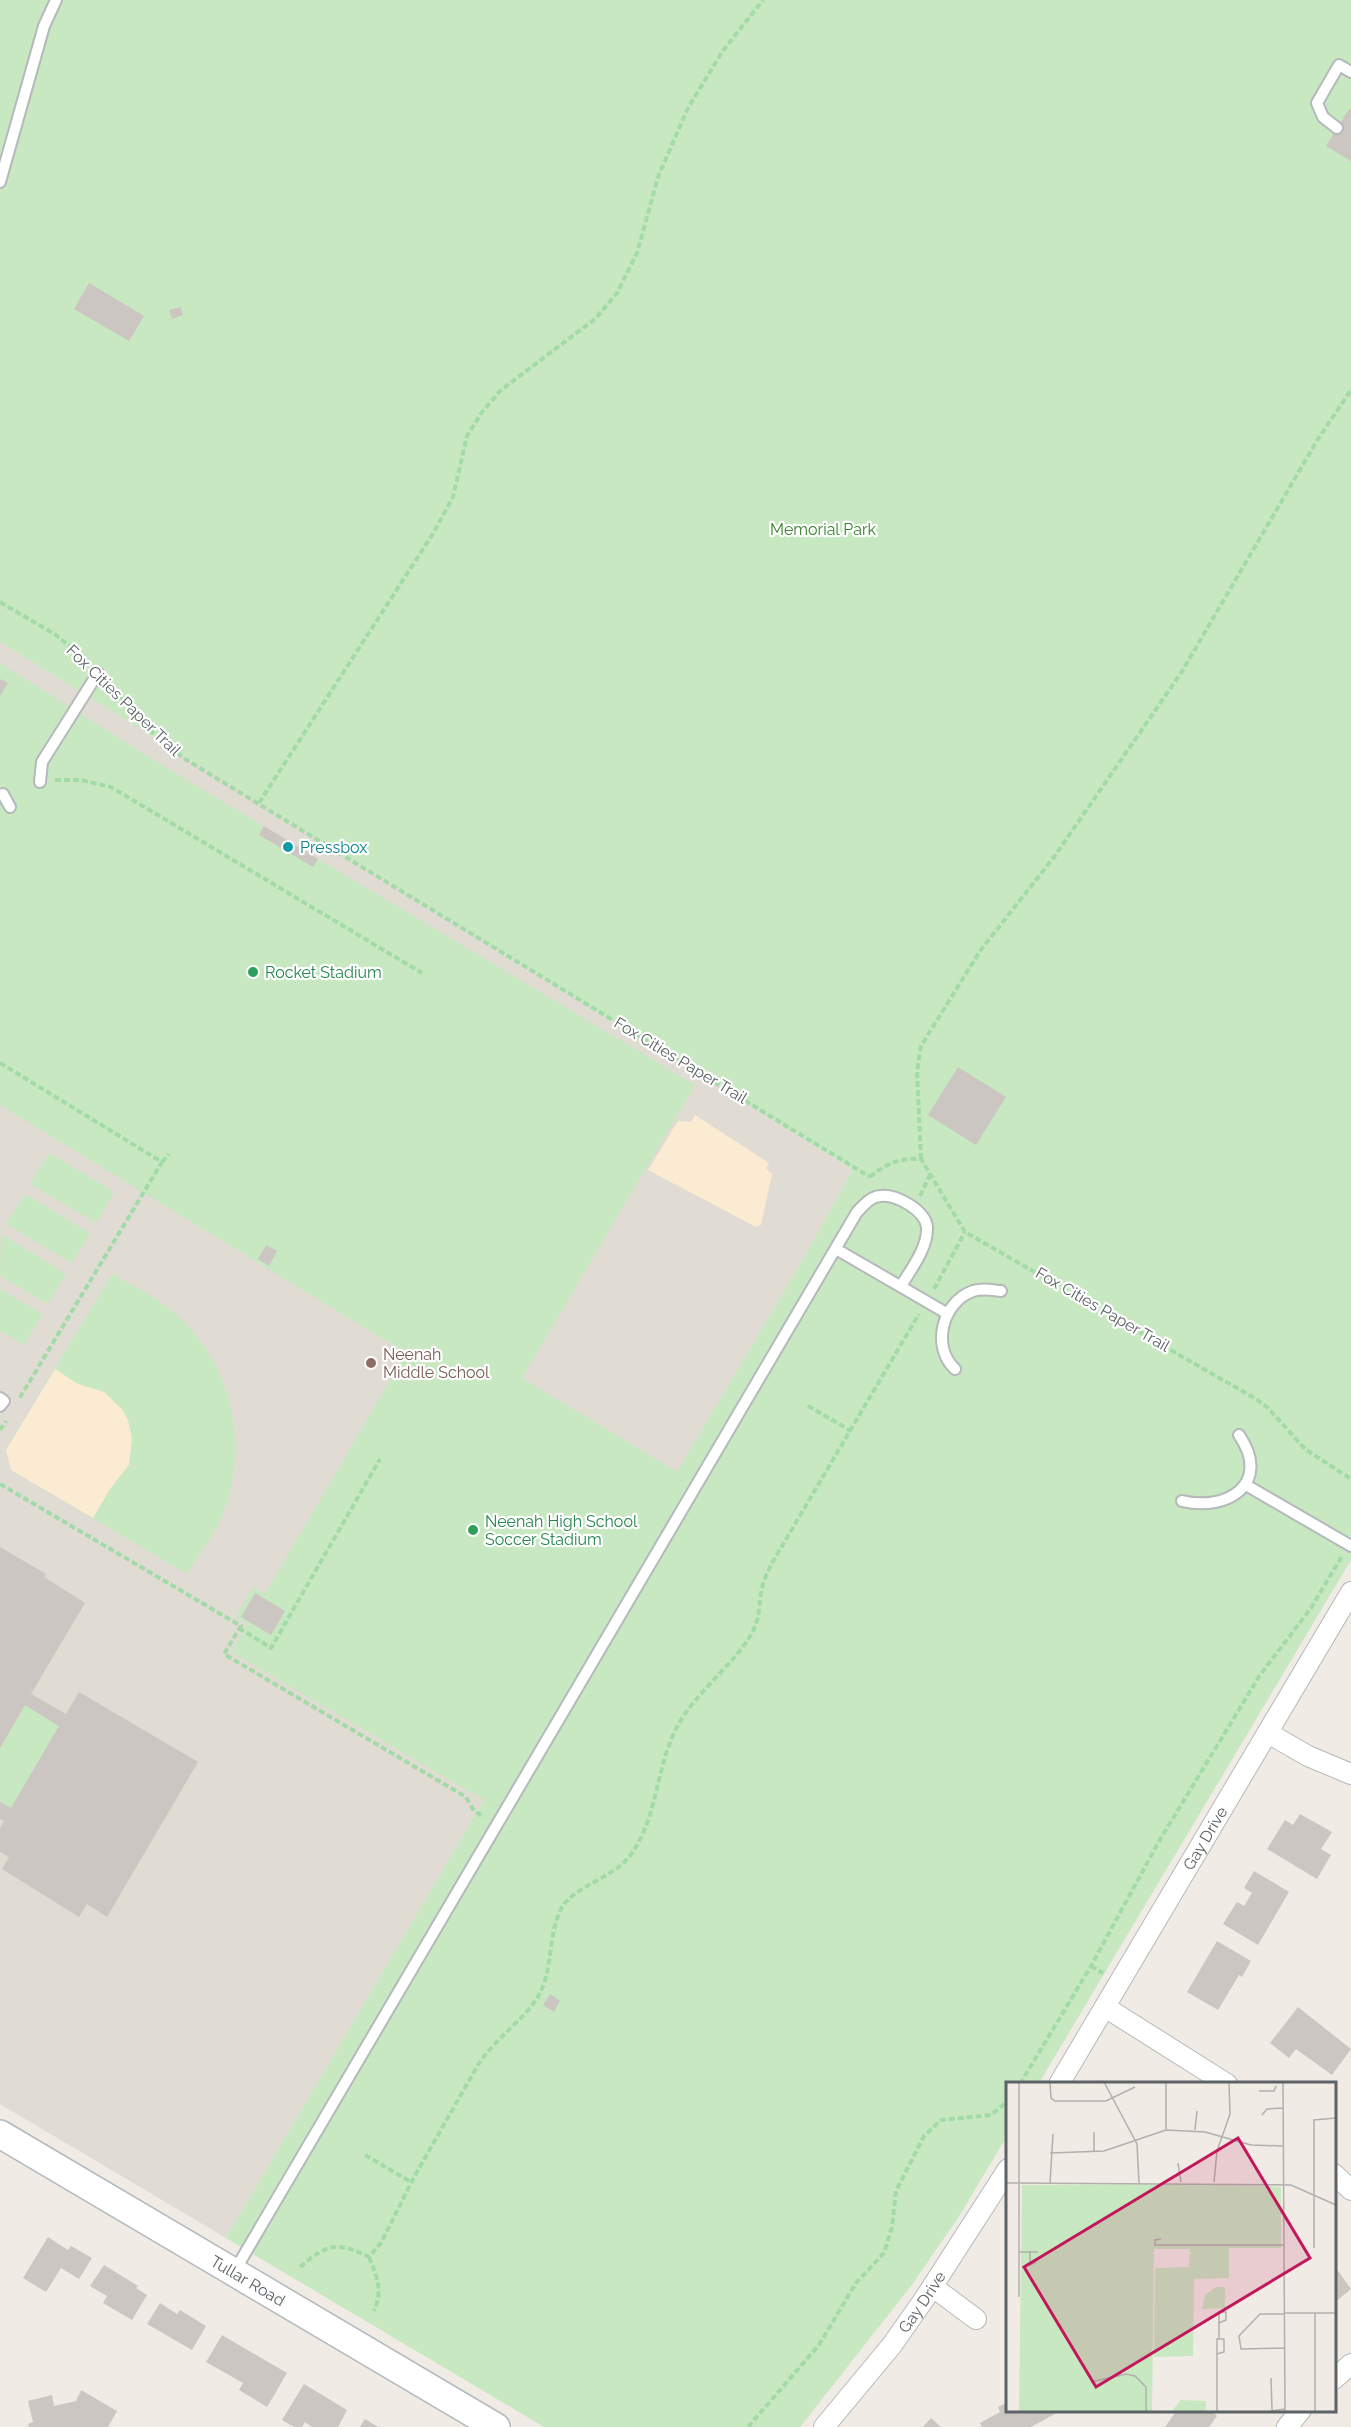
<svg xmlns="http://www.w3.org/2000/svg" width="1351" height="2427" font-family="Raleway,sans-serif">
<rect width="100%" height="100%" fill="#f0ebe4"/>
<path fill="#e0dbd3" d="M0,642L853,1169L806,1254L226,2238L0,2104Z"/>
<path fill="#c7e8c0" d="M0,0H1351V1560L1039,2083L1008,2084L1007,2136L958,2218L911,2286L800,2427H544L226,2238L484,1800L231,1652L248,1624L236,1617L253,1587L265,1594L406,1353L0,1105V663L155,761L695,1085L522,1378L677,1472L806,1254L853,1169L0,642Z
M49,1153L114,1192L96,1223L30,1184Z
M25,1194L90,1233L72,1263L6,1224Z
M1,1234L66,1274L48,1304L0,1276Z
M112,1274C136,1287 161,1300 181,1319C236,1371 250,1455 219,1523C210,1541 197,1557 187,1574L11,1470L6,1450Z
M0,1289L42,1314L24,1345L0,1331Z
M25,1705L59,1726L11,1808L0,1802V1748Z"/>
<path fill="#fcebd3" d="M695,1115L769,1163L766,1169L772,1174L761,1225L756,1227L648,1170L678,1121L691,1122Z
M55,1369L78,1384L104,1392L122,1409L128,1420L132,1438L129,1465L110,1489L93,1518L11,1470L6,1450Z"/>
<path fill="#cbc6c1" d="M1349,109L1351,110V161L1326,146Z
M89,283L144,316L129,341L74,309Z
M181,307L183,315L172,319L169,310Z
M0,679L8,683L0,696Z
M264,826L318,859L313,867L259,835Z
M958,1067L1006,1097L976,1145L928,1115Z
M266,1245L277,1251L269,1266L258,1259Z
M0,1547L46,1574L44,1577L85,1603L31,1694L66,1714L79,1692L198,1762L107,1917L87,1904L79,1917L2,1869L9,1857L0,1852V1828L4,1821L0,1819V1802L11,1808L59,1726L25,1705L0,1748Z
M255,1593L285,1611L271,1635L241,1617Z
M1300,1814L1332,1832L1321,1849L1331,1855L1317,1879L1267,1849L1285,1820L1293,1825Z
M1254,1871L1289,1892L1258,1945L1223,1924L1237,1902L1244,1906L1252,1893L1244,1888Z
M1217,1941L1251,1961L1242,1977L1239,1975L1218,2010L1187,1992Z
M550,1994L560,2001L554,2012L543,2005Z
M1298,2007L1351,2049L1332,2075L1296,2049L1289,2058L1270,2043Z
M48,2237L68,2250L71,2246L92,2258L79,2279L61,2268L46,2292L23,2278Z
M104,2265L138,2286L136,2288L147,2295L132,2320L103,2303L107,2296L90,2286Z
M1336,2268L1351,2289L1334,2303V2270Z
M160,2303L177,2314L180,2310L206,2326L192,2350L147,2324Z
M222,2335L287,2373L267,2407L239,2390L243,2383L206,2362Z
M304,2384L347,2410L338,2427H312L305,2422L302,2427H294L282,2420Z
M81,2390L117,2411L108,2427H29L28,2424L33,2422L28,2401L52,2395L54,2406L76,2401Z
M1008,2402V2410H1062L1031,2427H982L980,2423L1000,2412L998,2407Z
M1177,2410H1211L1217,2416L1209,2427H1165Z
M931,2418L941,2427H923Z
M365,2419L378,2427H360Z"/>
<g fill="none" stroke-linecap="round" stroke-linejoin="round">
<defs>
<path id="lane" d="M1337,128L1323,117L1317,103L1339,65L1351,72
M0,182L44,26L56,0
M40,782L42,762L98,673
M3,794L10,807
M836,1249L948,1314
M955,1369C931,1347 942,1302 973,1291C983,1288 991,1290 1001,1291
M0,1398L4,1401L0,1406
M1246,1485L1351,1546
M1182,1501C1228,1512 1272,1483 1239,1435
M234,2272L857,1212C864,1205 870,1197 880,1196C896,1194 925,1210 927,1227C928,1248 911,1269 901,1286"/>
<g id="street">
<path d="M1268,1733L1308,1756L1351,1774"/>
<path d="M1105,2007L1227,2084"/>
<path id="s1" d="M1059,2084L1351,1592"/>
<path d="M1334,2174L1351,2190"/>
<path d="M933,2287L976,2319"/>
<path d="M1334,2379L1351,2364"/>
<path id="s2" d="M824,2427L892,2345L925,2298L1008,2169"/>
<path d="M1287,2427L1301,2410"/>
</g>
<g id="secondary">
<path id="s3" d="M0,2134L496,2427"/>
</g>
</defs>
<use href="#lane" stroke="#b5b9bc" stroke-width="14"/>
<use href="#street" stroke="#b5b9bc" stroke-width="22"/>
<use href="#secondary" stroke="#b3b9bd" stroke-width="30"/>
<path stroke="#a2dba7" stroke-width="4" stroke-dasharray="6 3" stroke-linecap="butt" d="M0,602L56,635L89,662
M107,683L153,733L185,759L870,1177
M55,780H81L111,787L422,973
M259,803L434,532L453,497L467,436L482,412L501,390L595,319L617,293L637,253L658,177L688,108L722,52L763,0
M0,1063L162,1162L19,1399
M921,1159L917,1071L921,1046L980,951L1054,857L1181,673L1318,439L1351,390
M162,1162L169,1154
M870,1177C887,1163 899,1158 921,1159L965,1232L1256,1399L1267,1407L1305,1449L1351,1479
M920,1196L931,1173
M934,1289L965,1232
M808,1406L851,1431
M0,1430L6,1421
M0,1484L241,1626L224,1654L466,1797L474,1811L484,1817
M239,1628L271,1648L380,1459
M1091,1966L1103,1973
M1020,2084L1091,1966L1158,1843L1260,1675L1311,1608L1342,1556
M365,2155L411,2182
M369,2257C377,2277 383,2290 374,2311
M300,2267C327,2244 337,2241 369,2257L381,2243L414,2177L478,2065C494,2039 529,2016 540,1993C553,1967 548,1935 561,1909C572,1887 613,1878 629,1857C657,1821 655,1774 674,1733C692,1694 731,1669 752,1633C761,1617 758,1601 763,1584C765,1577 769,1570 772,1563L919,1314
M748,2427L819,2345L856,2283L884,2253L892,2227L896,2191L924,2136L941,2120L991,2115L1008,2101"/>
<use href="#lane" stroke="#fff" stroke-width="10"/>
<use href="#street" stroke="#fff" stroke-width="20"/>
<use href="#secondary" stroke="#fff" stroke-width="27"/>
</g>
<circle fill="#0f9aa8" stroke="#fff" stroke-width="2" cx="288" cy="847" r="6"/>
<g fill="#2e9e5b" stroke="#fff" stroke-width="2">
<circle cx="253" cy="972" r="6"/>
<circle cx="473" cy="1530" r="6"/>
</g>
<circle fill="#8d6e63" stroke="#fff" stroke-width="2" cx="371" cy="1363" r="6"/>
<g text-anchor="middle" stroke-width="4.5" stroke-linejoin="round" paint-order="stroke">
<g font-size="16" fill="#3a8230" stroke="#fff">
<text x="823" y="535">Memorial Park</text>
</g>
<g font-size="16" fill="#5c6266" stroke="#fff">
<text transform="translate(124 700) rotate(44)" y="6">Fox Cities Paper Trail</text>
<text transform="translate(681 1060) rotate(31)" y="6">Fox Cities Paper Trail</text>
<text transform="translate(1103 1309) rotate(30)" y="6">Fox Cities Paper Trail</text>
<text dy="6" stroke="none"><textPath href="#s1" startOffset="286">Gay Drive</textPath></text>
<text dy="6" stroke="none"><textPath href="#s3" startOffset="288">Tullar Road</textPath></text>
<text dy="6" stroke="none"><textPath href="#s2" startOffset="159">Gay Drive</textPath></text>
</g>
<g font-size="16" fill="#0d838f" stroke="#fff" text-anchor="start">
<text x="300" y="853">Pressbox</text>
</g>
<g font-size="16" fill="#27864d" stroke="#fff" text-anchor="start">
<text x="265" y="978">Rocket Stadium</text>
<text x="485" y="1527">Neenah High School<tspan x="485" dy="18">Soccer Stadium</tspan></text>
</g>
<g font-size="16" fill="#785e54" stroke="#fff" text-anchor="start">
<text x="383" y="1360">Neenah<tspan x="383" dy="18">Middle School</tspan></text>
</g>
</g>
<g transform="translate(1006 2082)">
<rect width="330" height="330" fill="#f0ebe4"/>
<path d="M235,102L275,105V166H223V196L188,197L187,274L148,275L149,186L183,185L184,167H148L146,330H13L16,103ZM210,205H219V226L196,227L199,213ZM175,318L200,319V330H165Z" fill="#c7e8c0"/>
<path fill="none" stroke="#b1b0ae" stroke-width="1.5" d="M13,0V215M44,0L45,16L49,19H100L129,5M98,0L131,62L133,101M277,0L279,330M253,9H268L270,4M256,33L261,27L277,26M160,48V0M189,48L191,29M88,50V70M44,71L98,69L160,48L199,50L245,63L278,64M172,81L175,100M208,100L211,69L224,32L223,0M0,101L285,103L330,123M44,101L47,52M155,157L149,158V163H278M308,166V38L330,36M13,170H32M24,170V183L30,180M279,231H330M309,231V330M213,257V230H220V238L213,241M278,266L235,267L233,254L254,232H279M211,272L218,270V257H211V330M265,296L266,328M85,300L120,292L129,294L140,305V330M259,330L279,327"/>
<path fill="#c2185b" fill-opacity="0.15" stroke="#c2185b" stroke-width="3" d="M232,56L304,176L90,305L18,185Z"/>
<rect width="330" height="330" fill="none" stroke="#5c6266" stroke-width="3"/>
</g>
</svg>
